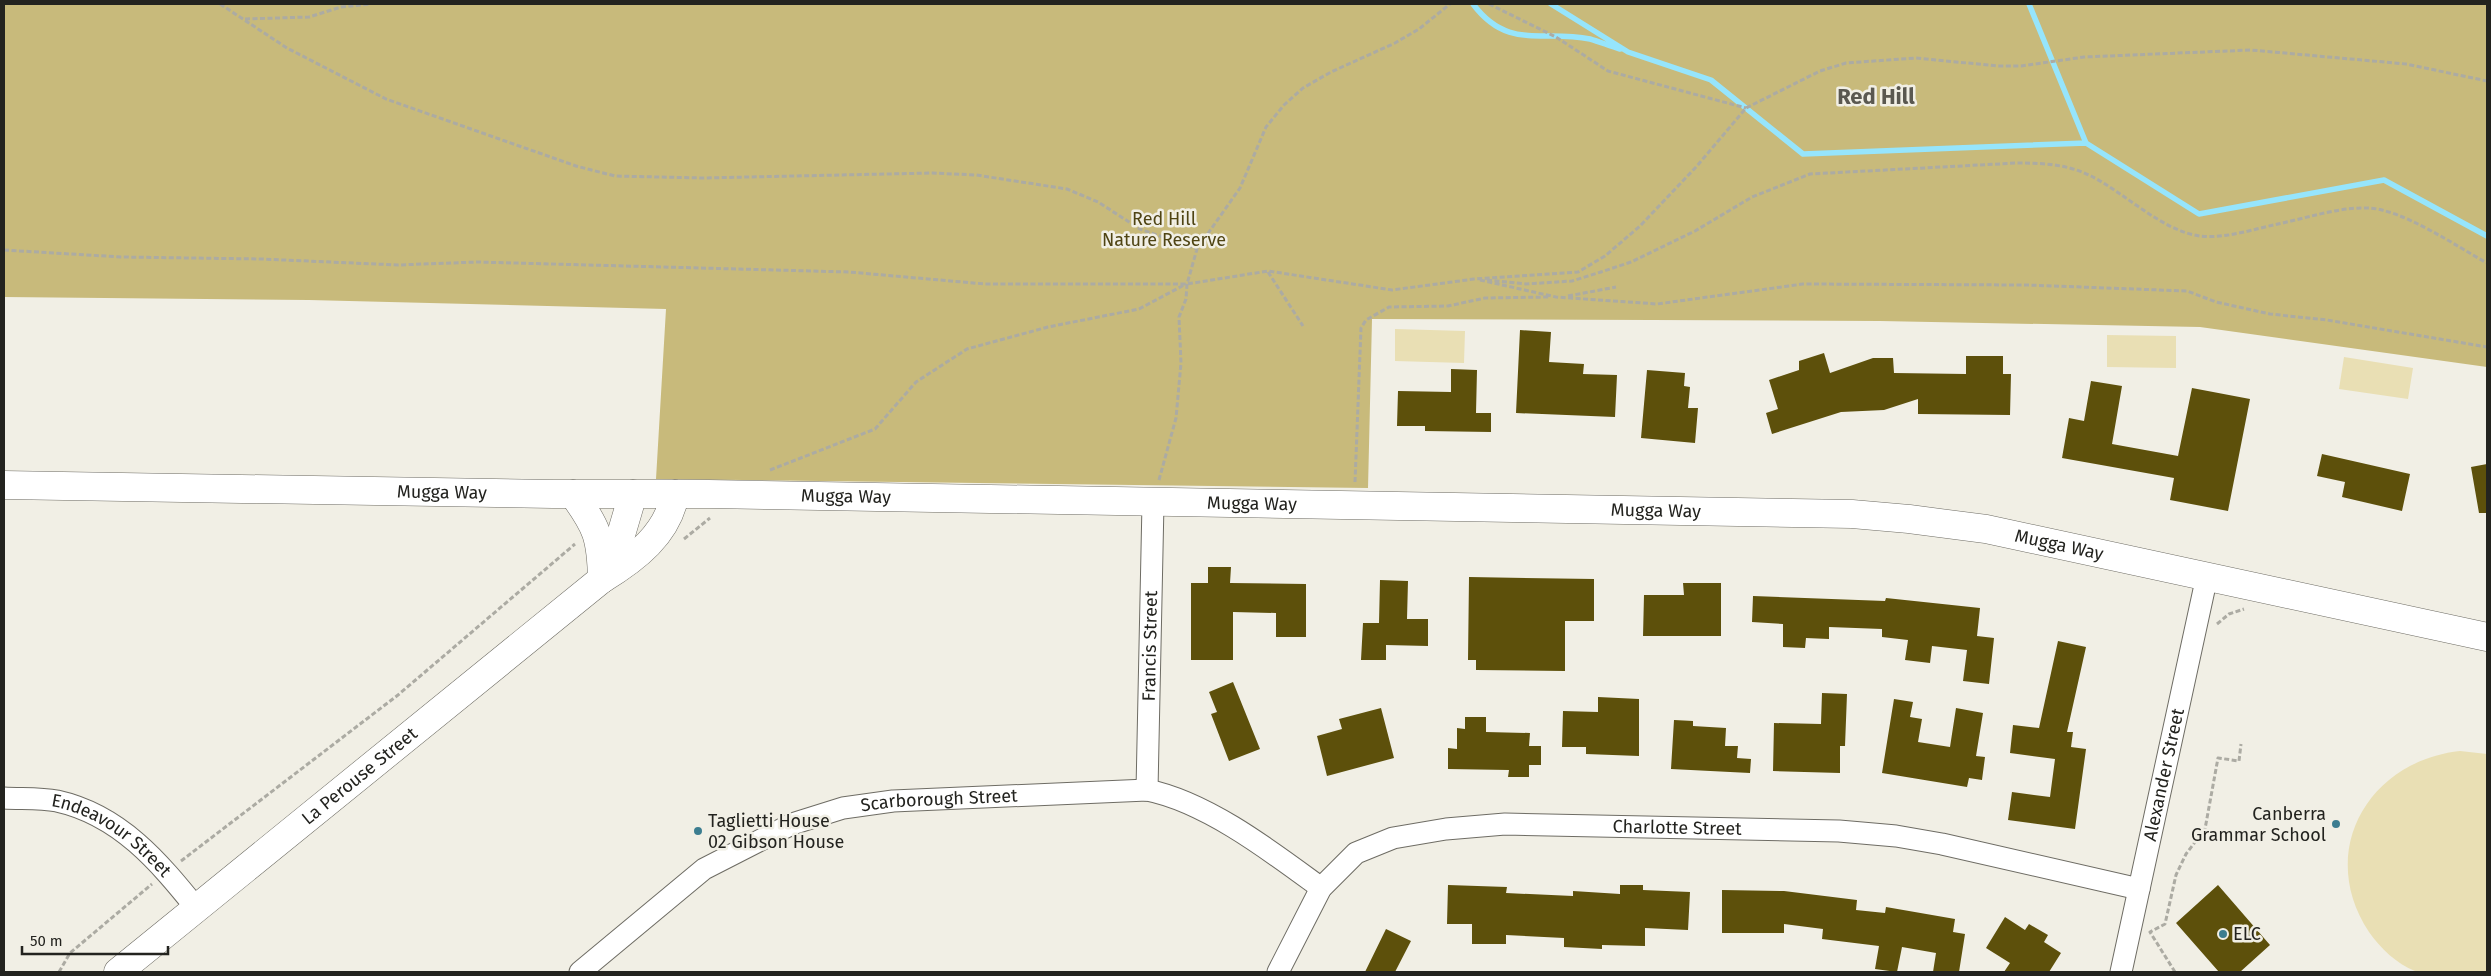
<svg xmlns="http://www.w3.org/2000/svg" width="2491" height="976" font-family="'Fira Sans',sans-serif">
<rect width="100%" height="100%" fill="#f1efe5"/>
<path fill="#e9dfb4" d="M1395,329L1465,331L1464,363L1395,361Z
M2107,335L2176,336V368L2107,367Z
M2344,357L2413,368L2408,399L2339,389Z
M2460,751L2487,754V972C2468,972 2433,976 2415,971C2397,964 2380,948 2369,932C2316,852 2368,761 2460,751Z"/>
<path fill="#c8ba7b" d="M4,4H2487V367L2200,327L1880,321L1372,319L1368,488L656,479L666,309L309,300L4,297Z"/>
<g fill="none" stroke-linecap="round" stroke-linejoin="round">
<path stroke="#96e5fc" stroke-width="5.5" d="M1473,4C1508,51 1543,29 1590,39C1600,42 1610,46 1620,49
M1551,4L1628,52L1711,80L1803,154L2086,143
M2029,4L2086,143L2199,214L2384,180L2487,236"/>
</g>
<path fill="#5d500b" d="M1520,330L1551,332L1549,362L1584,364L1583,374L1617,375L1615,417L1516,413Z
M1824,353L1830,373L1873,358H1893L1894,373L1966,374V356H2003V374H2011L2010,415L1918,414V399L1884,410L1841,412L1772,434L1766,413L1778,409L1769,380L1799,370V361Z
M1451,369L1477,370L1476,413H1491V432L1425,431V426H1397L1398,391L1451,392Z
M1647,370L1685,373L1684,386L1690,387L1688,408H1698L1695,443L1641,438Z
M2091,381L2122,386L2112,444L2178,456L2192,388L2250,399L2228,511L2170,500L2174,478L2062,458L2069,418L2084,421Z
M2322,454L2410,474L2402,511L2342,497L2345,482L2317,476Z
M2487,464V513H2479L2471,467Z
M1208,567H1231L1230,583L1306,584V637H1276V613L1233,612V660H1191V583H1208Z
M1469,577L1594,579V621H1565V671L1476,670V660H1468Z
M1380,580L1408,581L1407,619H1428V646L1386,645V660H1361L1363,623H1379Z
M1683,583H1721V636H1643L1644,595H1684Z
M1753,596L1885,601L1886,598L1980,608L1977,636L1994,638L1989,684L1963,681L1967,650L1932,646L1930,663L1905,660L1908,640L1882,637V629L1829,627V639L1806,638L1805,648L1783,647V624L1752,622Z
M2058,641L2086,647L2067,732H2073L2071,747L2086,749L2075,829L2008,820L2012,792L2050,797L2055,759L2010,753L2013,725L2039,728Z
M1233,682L1260,749L1229,761L1211,714L1217,712L1209,692Z
M1822,693L1847,694L1845,746H1840V773L1773,771L1774,723L1821,724Z
M1598,697L1639,699V756L1586,754V747H1562L1563,711L1598,712Z
M1894,699L1913,702L1910,717L1922,719L1918,742L1950,747L1956,708L1983,713L1976,756L1985,757L1982,780L1969,778L1967,787L1882,773Z
M1381,708L1394,758L1327,776L1317,736L1342,729L1339,719Z
M1465,717H1486V732L1530,733L1529,746H1541V765H1529V777H1508L1509,770L1448,769V748L1457,749V728L1465,729Z
M1674,720L1693,721V726L1726,728L1725,746H1738L1737,758L1751,759L1750,773L1671,769Z
M1448,885L1507,887L1506,893L1573,896V891L1620,894V885H1643V890L1690,892L1688,930L1645,928V946L1602,945V949L1564,947V938L1506,935V944H1472V924H1447Z
M2218,885L2270,945L2240,972H2219L2176,923Z
M1722,890L1784,891L1857,900L1856,910L1885,913L1886,907L1955,919L1953,932L1965,934L1959,972H1933L1936,953L1902,947L1897,972L1875,969L1879,946L1822,939L1823,929L1784,924V933H1722Z
M2005,917L2025,930L2029,924L2048,935L2044,942L2061,953L2049,972H2004L2010,963L1986,948Z
M1386,929L1411,941L1395,972H1365Z"/>
<g fill="none" stroke-linecap="round" stroke-linejoin="round">
<defs>
<g id="street">
<path id="s1" d="M1147,790L1153,503"/>
<path id="s2" d="M4,798C21,799 41,798 57,801C120,815 159,862 197,909"/>
<path id="s3" d="M580,972L704,869L792,824L843,808L893,801L1147,790C1207,802 1272,852 1321,888"/>
<path id="s4" d="M1278,972L1321,888L1356,853L1393,838L1446,829L1505,824L1839,831L1896,836L1942,844L2139,889"/>
<path id="s5" d="M2121,972L2207,576"/>
</g>
<g id="secondary">
<path id="s6" d="M4,485L553,494H709L1852,514L1909,519L1986,529L2487,637"/>
<path d="M573,494C597,527 601,537 602,579"/>
<path d="M604,575L618,545L633,494"/>
<path id="s7" d="M118,972L602,579C635,559 668,534 675,494"/>
</g>
</defs>
<use href="#street" stroke="#6e6c64" stroke-width="23"/>
<use href="#secondary" stroke="#6e6c64" stroke-width="29"/>
<path stroke="#acaba3" stroke-width="3" stroke-dasharray="5 2.5" stroke-linecap="butt" d="M220,4L287,48L386,99L576,166L615,176L703,178L932,173L976,175L1067,189L1098,202L1140,229L1197,249
M1489,4L1556,37L1608,71L1746,108
M245,19L309,17L341,7L370,4
M4,250L121,257L261,259L398,265L477,262L849,272L985,284H1187L1268,271L1392,290L1474,279L1578,272L1605,256L1640,226L1697,166L1746,108L1820,71L1846,63L1916,58L1998,66H2021L2084,57L2251,50L2406,64L2487,81
M1268,272L1303,326
M1480,280L1556,297L1657,304L1803,284L2027,285L2187,291L2216,302L2270,314L2327,320L2487,347
M1487,280L1526,284L1572,281L1601,272L1631,262L1695,231L1752,197L1810,174L2017,163C2042,163 2067,164 2091,176C2125,193 2162,231 2200,236C2225,239 2254,229 2278,224C2307,218 2338,207 2368,208C2402,209 2456,246 2487,263
M1568,296L1616,287
M770,470L875,429L916,382L967,349L1048,327L1139,309L1186,284
M1159,480L1176,418L1181,363L1179,317L1186,299L1187,284L1197,249L1240,188L1266,127L1284,105L1303,88L1331,72L1395,43L1419,29L1450,4
M1355,482L1361,328L1366,320L1389,307L1448,306L1485,298L1549,297
M684,539L710,518
M2217,624L2229,614L2244,609
M181,861L398,695L575,544
M59,972L70,953L152,884
M2175,972L2150,932L2165,924L2176,875L2186,854L2205,829L2218,758L2239,761L2241,744"/>
<use href="#street" stroke="#fff" stroke-width="21"/>
<use href="#secondary" stroke="#fff" stroke-width="28"/>
</g>
<g fill="#3c7d90" stroke="#f1efe5" stroke-width="2">
<circle cx="2336" cy="824" r="5"/>
<circle cx="698" cy="831" r="5"/>
<circle cx="2223" cy="934" r="5"/>
</g>
<g text-anchor="middle" stroke-width="5" stroke-linejoin="round" paint-order="stroke">
<g font-size="18" fill="#4f4413" stroke="#f1efe5">
<text x="1164" y="225">Red Hill<tspan x="1164" dy="21">Nature Reserve</tspan></text>
</g>
<g font-size="18" fill="#23231f" stroke="#f1efe5">
<text dy="6" stroke="none"><textPath href="#s6" startOffset="438">Mugga Way</textPath></text>
<text dy="6" stroke="none"><textPath href="#s6" startOffset="842">Mugga Way</textPath></text>
<text dy="6" stroke="none"><textPath href="#s6" startOffset="1248">Mugga Way</textPath></text>
<text dy="6" stroke="none"><textPath href="#s6" startOffset="1652">Mugga Way</textPath></text>
<text dy="6" stroke="none"><textPath href="#s6" startOffset="2058">Mugga Way</textPath></text>
<text dy="6" stroke="none"><textPath href="#s1" startOffset="144">Francis Street</textPath></text>
<text dy="6" stroke="none"><textPath href="#s5" startOffset="202">Alexander Street</textPath></text>
<text dy="6" stroke="none"><textPath href="#s7" startOffset="311">La Perouse Street</textPath></text>
<text dy="6" stroke="none"><textPath href="#s3" startOffset="410">Scarborough Street</textPath></text>
<text dy="6" stroke="none"><textPath href="#s4" startOffset="469">Charlotte Street</textPath></text>
<text dy="6" stroke="none"><textPath href="#s2" startOffset="118">Endeavour Street</textPath></text>
</g>
<g font-size="18" fill="#23231f" stroke="#f1efe5" text-anchor="start">
<text x="2326" y="820" text-anchor="end">Canberra<tspan x="2326" dy="21">Grammar School</tspan></text>
<text x="708" y="827">Taglietti House<tspan x="708" dy="21">02 Gibson House</tspan></text>
<text x="2233" y="940">ELC</text>
</g>
<g font-size="22" font-weight="bold" fill="#5a5850" stroke="#f1efe5">
<text x="1876" y="104">Red Hill</text>
</g>
</g>
<rect width="2491" height="976" fill="none" stroke="#23231f" stroke-width="10"/>
<path d="M22 946v8h146v-8" fill="none" stroke="#23231f" stroke-width="2.5"/>
<text x="30" y="946" font-size="15" fill="#23231f" stroke="#f1efe5" stroke-width="4" paint-order="stroke">50 m</text>
</svg>
